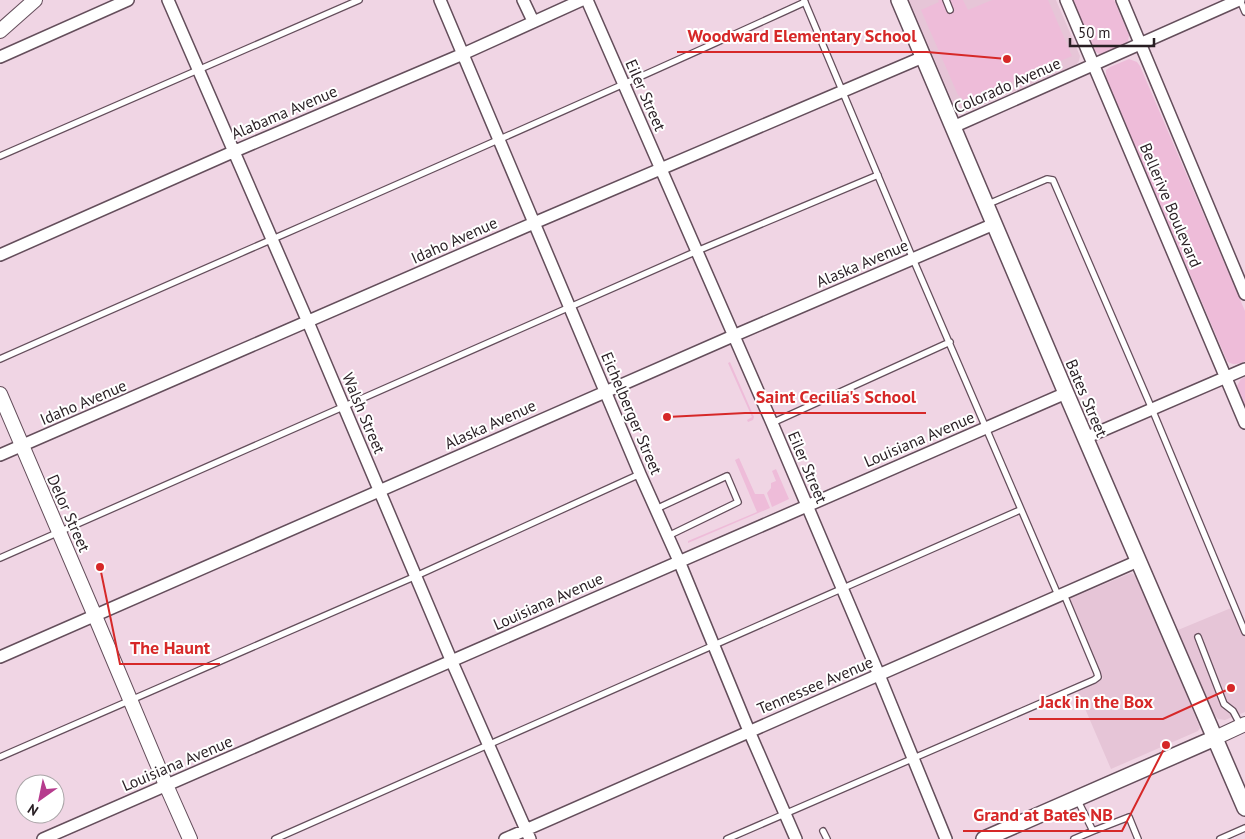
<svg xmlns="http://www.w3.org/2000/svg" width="1245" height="839" font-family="'PT Sans',sans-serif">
<rect width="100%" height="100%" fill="#f0d5e4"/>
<path fill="#e6c5d7" d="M909,0H1056L1080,56L1079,61L1076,65L964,113L960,112L956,110Z
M1131,573L1139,578L1200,728L1198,731L1111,769L1077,690L1103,679L1069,599Z
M1231,608L1245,638V712L1225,720L1218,719L1213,713L1178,630Z"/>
<path fill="#eebcd9" d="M938,0H963L968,10L992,0H1048L1072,56L968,101L964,100L958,95L921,10L939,2Z
M1071,0H1114L1129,35L1128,42L1101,55L1093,50Z
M1129,59L1137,62L1140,66L1245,311V361C1239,364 1233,366 1227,361L1106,78V70L1110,67Z
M730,362L754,417L753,420L748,422L747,420L752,417L728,363Z
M1245,377V407L1237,386L1241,379Z
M739,458L755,494H764L770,508L688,543V541L757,512L735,460Z
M776,469L789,499L772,507L767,493L771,488V483L776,481L772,471Z"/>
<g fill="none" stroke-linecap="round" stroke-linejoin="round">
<defs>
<path id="service" d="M804,0L913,259L1058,595
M946,0L950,10
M1240,0L1245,12
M0,156L359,0
M986,205L1047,179L1053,180L1152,409L1245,632
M0,359C268,240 538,125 805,2
M772,423L950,342
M656,509L727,476L738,502L668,536
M0,558L697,251L878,175
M1198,637L1224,704L1233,711L1241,726
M0,757L416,576L640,474
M1077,799L1093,831L1129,817L1138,839
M823,831L827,839
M275,839L1020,510
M727,839L1094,680L1098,677L1097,673L1063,592
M1074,839L1093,831
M1220,839L1245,828"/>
<path id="minor" d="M168,0L308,322L452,662L530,839
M440,0L640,474L679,561L749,731L796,839
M523,0L533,21
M587,0L772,423L879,675L946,839
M1066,0L1245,423
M1122,0L1245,294
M0,57L128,0
M953,127L1239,0
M0,255L235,151L463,54L582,0
M1085,438L1245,369
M0,455L534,223L923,57
M0,657L733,336L994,224
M43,839L1066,393
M505,839L1138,561"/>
<path id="tertiary" d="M0,31L35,0
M0,394L95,616L166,785L190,839
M1215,738L1245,724"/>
<path id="secondary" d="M899,0L1066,393L1245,808
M984,839L1215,738"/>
</defs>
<use href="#service" stroke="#644e5b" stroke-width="8"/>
<use href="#minor" stroke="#644e5b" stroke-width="14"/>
<use href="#tertiary" stroke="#644e5b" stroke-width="16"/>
<use href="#secondary" stroke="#644e5b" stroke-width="18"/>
<use href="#service" stroke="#fff" stroke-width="5.5"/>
<use href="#minor" stroke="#fff" stroke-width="11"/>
<use href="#tertiary" stroke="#fff" stroke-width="14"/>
<use href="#secondary" stroke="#fff" stroke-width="15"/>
</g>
<g text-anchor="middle" stroke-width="4" stroke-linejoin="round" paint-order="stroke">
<g font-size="16" fill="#281e23" stroke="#fff">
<text transform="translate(1007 85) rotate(-24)" y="6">Colorado Avenue</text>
<text transform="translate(646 95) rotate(66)" y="6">Eiler Street</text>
<text transform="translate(284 112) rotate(-23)" y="6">Alabama Avenue</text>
<text transform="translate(1171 205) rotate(67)" y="6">Bellerive Boulevard</text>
<text transform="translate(454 240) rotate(-24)" y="6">Idaho Avenue</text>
<text transform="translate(862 263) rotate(-23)" y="6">Alaska Avenue</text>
<text transform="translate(1087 398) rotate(67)" y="6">Bates Street</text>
<text transform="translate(83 402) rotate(-23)" y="6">Idaho Avenue</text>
<text transform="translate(364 413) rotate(67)" y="6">Walsh Street</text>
<text transform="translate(632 413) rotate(67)" y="6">Eichelberger Street</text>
<text transform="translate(490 424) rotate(-24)" y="6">Alaska Avenue</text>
<text transform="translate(919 439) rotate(-23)" y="6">Louisiana Avenue</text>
<text transform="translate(808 467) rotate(67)" y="6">Eiler Street</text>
<text transform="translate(69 513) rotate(66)" y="6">Delor Street</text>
<text transform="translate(548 601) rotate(-24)" y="6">Louisiana Avenue</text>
<text transform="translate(815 685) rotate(-23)" y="6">Tennessee Avenue</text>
<text transform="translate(177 763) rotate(-23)" y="6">Louisiana Avenue</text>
</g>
</g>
<path fill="none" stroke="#d62828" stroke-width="2" d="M1007 59L927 52H677M667 417L745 413H926M100 567L120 664H220M1231 688L1163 719H1029M1166 745L1122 831H963"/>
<g fill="#d62828" stroke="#fff" stroke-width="2">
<circle cx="1007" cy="59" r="5"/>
<circle cx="667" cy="417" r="5"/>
<circle cx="100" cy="567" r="5"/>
<circle cx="1231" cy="688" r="5"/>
<circle cx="1166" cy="745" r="5"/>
</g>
<g font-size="18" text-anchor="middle" font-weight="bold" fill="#d62828" stroke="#fff" stroke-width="4" stroke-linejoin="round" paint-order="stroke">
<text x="802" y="42">Woodward Elementary School</text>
<text x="836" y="403">Saint Cecilia's School</text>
<text x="170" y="654">The Haunt</text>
<text x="1096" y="708">Jack in the Box</text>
<text x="1043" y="821">Grand at Bates NB</text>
</g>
<g transform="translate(40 799) rotate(213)"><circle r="24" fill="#ffffff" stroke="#a9a5a7"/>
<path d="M0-4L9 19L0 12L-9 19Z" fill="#b63b8d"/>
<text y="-8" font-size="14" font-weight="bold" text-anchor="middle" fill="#281e23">N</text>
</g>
<path d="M1070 38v8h84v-8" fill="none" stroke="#281e23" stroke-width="2.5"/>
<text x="1078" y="38" font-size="15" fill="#281e23" stroke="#ffffff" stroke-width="4" paint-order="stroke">50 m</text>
</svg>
